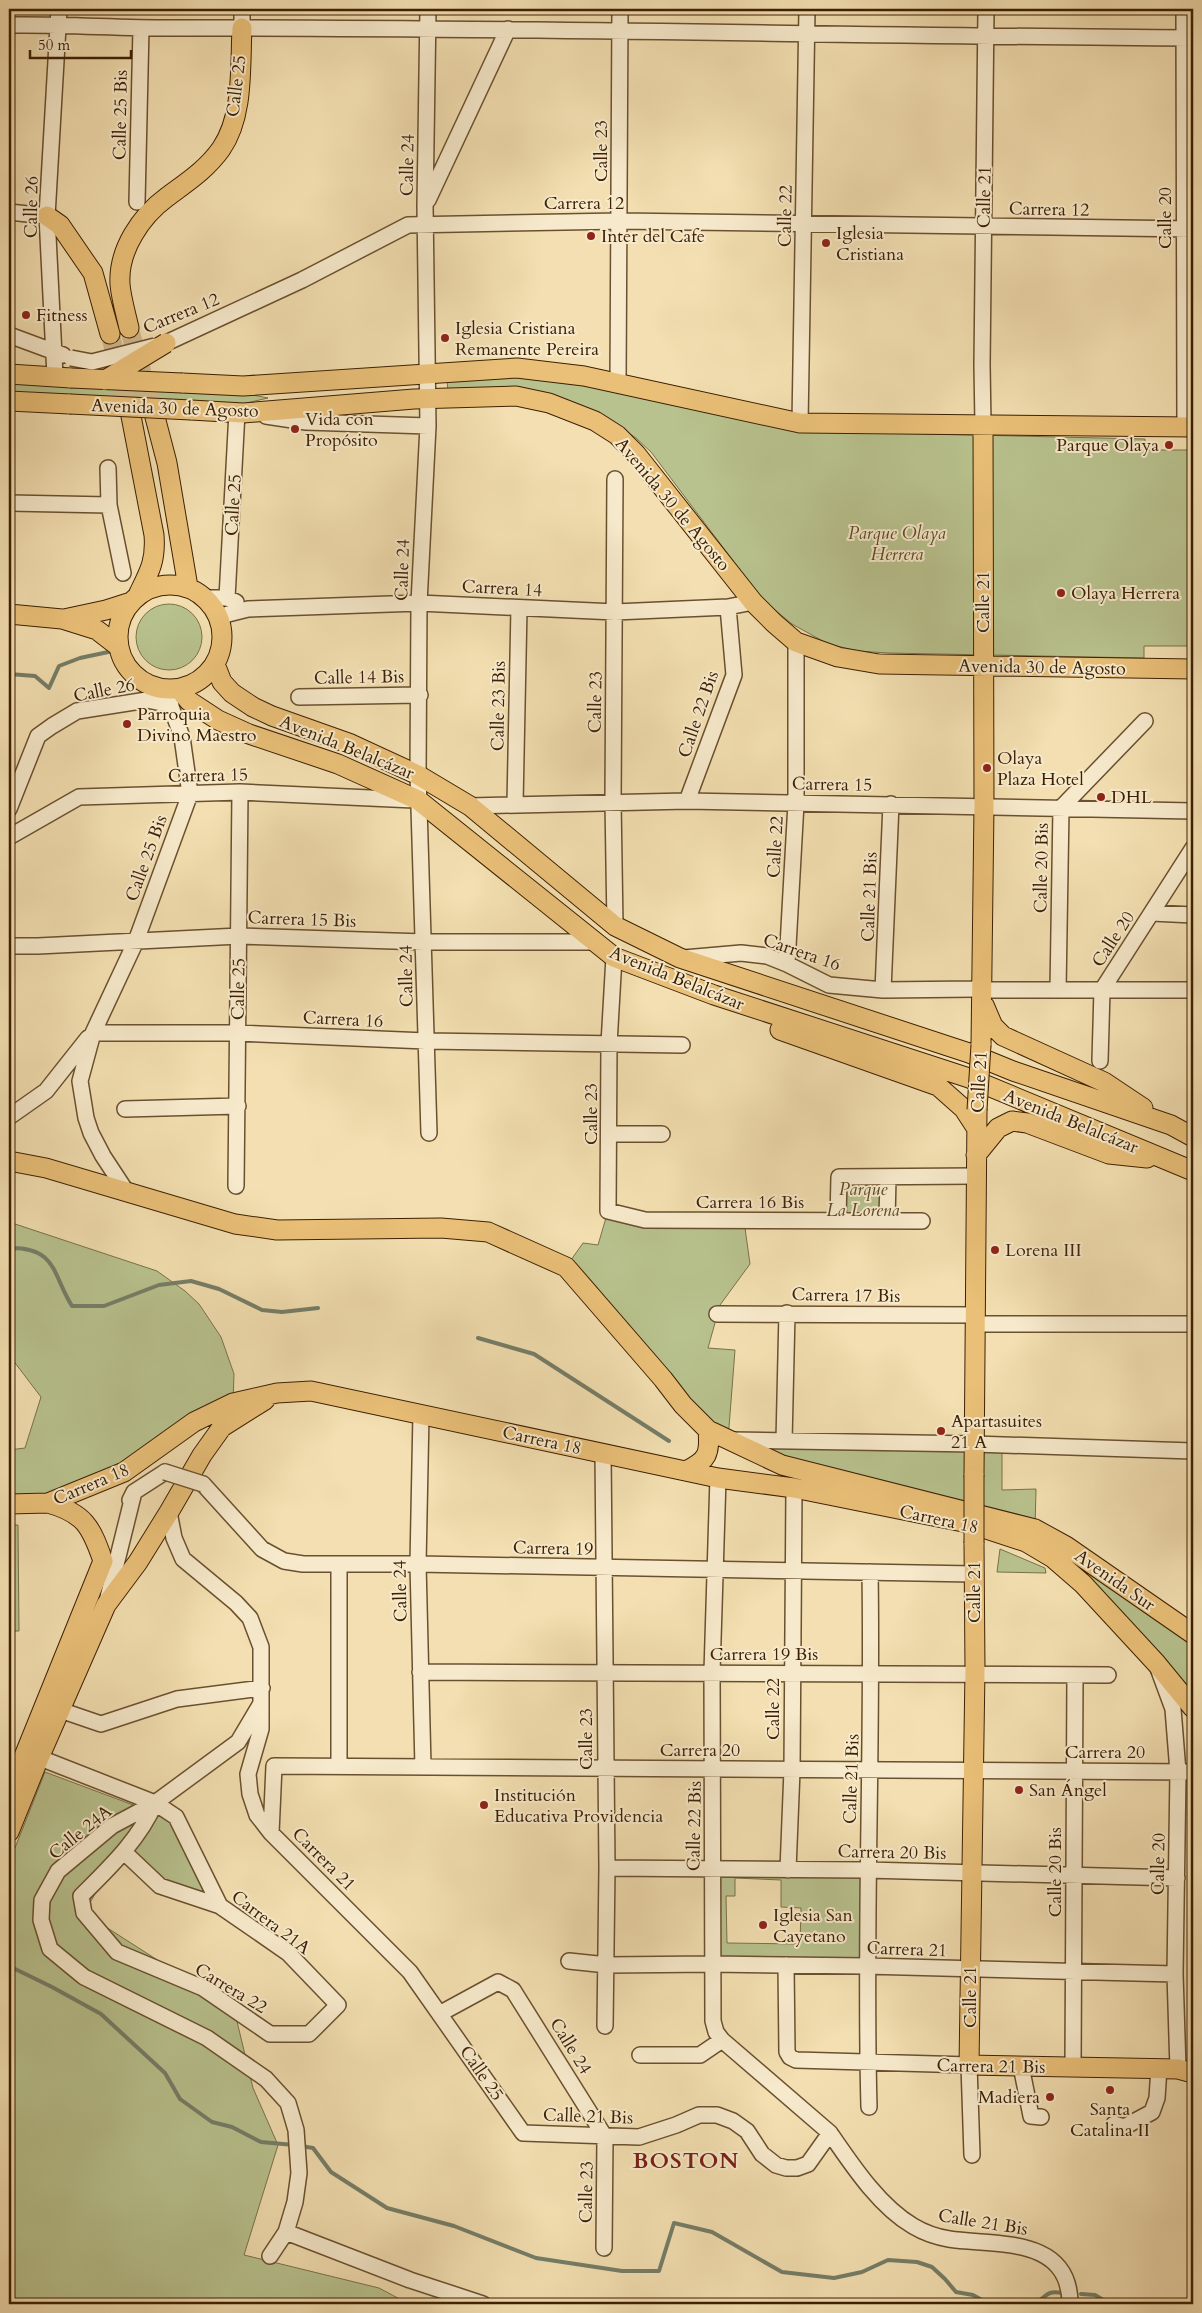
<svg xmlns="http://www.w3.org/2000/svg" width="1202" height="2313" font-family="Cardo,serif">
<rect width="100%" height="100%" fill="#f3dfb1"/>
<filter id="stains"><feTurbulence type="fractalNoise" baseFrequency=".004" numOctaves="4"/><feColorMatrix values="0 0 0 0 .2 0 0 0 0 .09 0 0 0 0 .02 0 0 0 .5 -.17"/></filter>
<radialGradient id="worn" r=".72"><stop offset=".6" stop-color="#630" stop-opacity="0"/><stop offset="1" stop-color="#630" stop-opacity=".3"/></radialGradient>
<path fill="#b8c28e" stroke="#7a7149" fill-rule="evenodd" d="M517,375L553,379L797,431L1145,439V450H1193V658L1192,646H1144V658L888,653L858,651L828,644L792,624L776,611L756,591L651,452L636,438L602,415L448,391L447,380Z
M9,381L243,393L268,398L242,404L9,393Z
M136 637a33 33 0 1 1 66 0a33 33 0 1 1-66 0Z
M839,1177H888L887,1221L838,1220Z
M608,1211L744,1221L750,1264L720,1305L708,1348L735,1350L728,1440L1002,1445V1490L1036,1489L1035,1529L728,1440L566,1267L583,1243L598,1245Z
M9,1222L157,1271L185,1291L199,1304L221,1337L234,1374L233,1403L70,1495L9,1504V1450L25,1448L41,1397L9,1355Z
M9,1525H18L19,1631H9Z
M1000,1549L1045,1568L1046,1573L997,1572Z
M1084,1568L1193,1634V1708L1079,1572Z
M45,1772L144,1809L84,1913L234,2009L253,2088L278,2145L244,2255L379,2288L409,2304H9V1863Z
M155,1803L176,1817L220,1906L160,1886L124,1852Z
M712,1869L867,1870L866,1966L712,1964ZM735,1878L781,1880V1907L801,1908L800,1944L727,1943L726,1896H735Z"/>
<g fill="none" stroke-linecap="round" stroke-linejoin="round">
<path stroke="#757e68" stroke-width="4" d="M9,674L35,676L49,688L59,666L80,658L113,651
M9,1248C57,1247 52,1274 72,1306H104L159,1285L191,1281L219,1289L262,1310L282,1312L318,1308
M478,1338L534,1354L669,1441
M9,1966L52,1987L101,2014L165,2073L180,2099L212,2122L232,2127L261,2142L294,2145
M301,2146L313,2148L331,2172L387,2208L454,2226L536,2258L622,2271H659L674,2223L712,2232L782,2272L834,2278L862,2272L888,2260L917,2262L932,2267L945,2279L956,2292L973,2295L989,2304
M1081,2294L1095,2295L1110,2304
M1009,2304L1014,2302L1025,2304
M1034,2304C1047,2297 1045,2290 1062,2293"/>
<path stroke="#cfb98e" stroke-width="19" stroke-dasharray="19 9" stroke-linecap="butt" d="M129,328L155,417
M110,334L131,416"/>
<defs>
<path id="minor" d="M242,9V28
M428,9L425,206L428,426L419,603L418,775L429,1133
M1184,9L1185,427
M9,25C62,24 116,28 169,28C511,27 852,36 1193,38
M428,200L508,29
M137,202L141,28
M9,212L47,216
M9,335L63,355
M166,343L302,280L408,225L620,221L1193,229
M55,376L47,216L59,9
M618,383L620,9
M266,416L306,422L428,426
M800,423L807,9
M983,425L982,365L986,9
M108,468L109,505L123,573
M9,503L109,505
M208,598H227L236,602
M227,598L237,412
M218,619L228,614L248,609L419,603L615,612L728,607L753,602
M299,697L420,695
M687,801L734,675L728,607
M515,804L519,608
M470,806L687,801L1193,811
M9,809L38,736L52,726L77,711L147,700L171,705
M9,837L79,797L240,792L414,800
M1152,913L1193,915
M615,926L613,801L615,479
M9,946H38L239,936L424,942H593
M614,957L609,1044L608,1211L645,1220L922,1221
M684,958L741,953L767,956L787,964L829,985L883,990L975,989L981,983
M787,964L796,803V642
M883,990L891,804
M982,990H1193
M1058,990L1061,808L1145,721
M93,1033H237L426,1041L682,1045
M1100,1061L1102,990L1193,848
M125,1109L238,1106
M9,1117L46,1091L88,1038
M610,1134H662
M236,1186L240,792
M126,1191L103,1156L91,1133L86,1118L80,1081L93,1033L136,941L190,794L182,737L165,690
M838,1220L839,1177L976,1176
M887,1221L888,1177
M717,1314L975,1315
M976,1324H1193
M421,1414L418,1564L423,1767
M732,1440L975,1444L1193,1451
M784,1441L787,1313
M603,1453L607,1868L605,2026
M718,1478L712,1672L713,2021L716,2032L722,2040L830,2133
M203,1484L262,1549L284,1561L303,1564H418L974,1574
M130,1500L134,1492L165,1472
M169,1512L174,1538L183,1559L236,1603L250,1618L261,1647V1729L248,1774L250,1794L257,1815L271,1833L410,1972L523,2133L639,2137L676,2125L699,2115H717L733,2121L747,2131L762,2154L776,2165L786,2168H797L808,2164L830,2133C852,2165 879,2206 913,2226C923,2232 937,2237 949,2239C994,2246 1070,2235 1070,2304
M339,1565V1766
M107,1601L134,1492
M1159,1671L1173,1709L1178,1772L1175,1974L1178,2069
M420,1672L1108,1675
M57,1701L60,1710L101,1724L177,1699L262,1688
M260,1705L238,1742L155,1803L112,1826L58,1871L42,1900L41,1920L50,1949L84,1977L207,2038L266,2079L288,2103L296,2130L299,2173L295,2202L286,2232L270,2256
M30,1754L155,1803L176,1817L220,1906
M271,1833L274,1766L1193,1772
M124,1852L160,1886L220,1906L288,1953L338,2005L309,2034H270L203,1988L117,1952L84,1913L81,1896C109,1868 139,1840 155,1803
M607,1868L867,1870L1177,1878
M788,1870L792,1770L794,1488
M569,1961L607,1965L712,1964L866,1966L1175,1974
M786,1965L787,2052L790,2057L796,2060L969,2065L972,2155
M441,2013L498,1982L513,1990L605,2137
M640,2055H700L722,2040
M1021,2066L1031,2116L1041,2117
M1073,2067L1075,1676
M869,2107C864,1929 873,1750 870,1572
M1114,2124L1124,2127L1152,2112L1157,2098L1159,2068
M286,2232L410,2280L483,2304
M604,2248L605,2137"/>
<path id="major" d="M47,216L60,225L93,273L110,334
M129,328C126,314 121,298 120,284C118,250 141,216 167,197C187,182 206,170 221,149C244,116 240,67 242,28
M9,374L71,378
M182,383L243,386L517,368L584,376L800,423L1193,427
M9,401L70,404
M191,410L243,413L414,399L516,396L549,403L595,421L617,435L636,454L753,602L774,623L796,642L838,657L879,664L1193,669
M131,416L154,535C156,560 150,571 139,593
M155,417L167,463L188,587
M118 637a52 52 0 1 1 104 0a52 52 0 1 1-104 0Z
M9,614L62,619L97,630L119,647
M64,619L106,610L131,602
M215,664L222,682L232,693L253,707L272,716L351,744L418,775L470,806L615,926L680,958L969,1053L1013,1071L1171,1125L1193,1137
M180,690L189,701L218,720L249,734L338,764L418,800L614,957L714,995L969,1078L1193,1171
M984,1005L993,1026L1003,1036L1104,1082L1143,1108
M780,1030L938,1086L964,1109L977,1129
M981,1045L984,806L983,425
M976,1155L998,1128L1012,1121L1027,1123L1109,1154L1147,1158
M9,1161L46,1168L235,1224L277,1230L441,1228L488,1232L566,1267L663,1379L683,1405L708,1430L782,1465L1035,1529L1066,1546L1193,1634
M686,1471C708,1460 710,1454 708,1430
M974,1475L977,1110
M9,1504L48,1503L124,1472L194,1422L233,1403L277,1393L311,1391L718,1478L794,1488L968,1523L1026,1542L1053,1558L1083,1584L1156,1663L1193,1708
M974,1543L975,1670L969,2065L1178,2069L1193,2073
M9,1787L20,1766L103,1561C91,1526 84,1513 48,1503
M9,1832L39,1758L106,1605L138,1562L169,1512L202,1455L222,1427L265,1400"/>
</defs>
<use href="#minor" stroke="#6a502f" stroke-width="18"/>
<use href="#major" stroke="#3d2004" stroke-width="21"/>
<use href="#minor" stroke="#f7eacc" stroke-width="15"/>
<use href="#major" stroke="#eac078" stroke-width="19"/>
<defs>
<path id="minor-bridge" d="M71,358L92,362L155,346
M165,1472L203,1484"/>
<path id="major-bridge" d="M71,378L182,383
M105,380L166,343
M70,404L191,410
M977,1110L981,1045
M974,1475V1543"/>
</defs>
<use href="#minor-bridge" stroke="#6a502f" stroke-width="18" stroke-linecap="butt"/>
<use href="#major-bridge" stroke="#3d2004" stroke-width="21" stroke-linecap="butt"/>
<use href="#minor-bridge" stroke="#f7eacc" stroke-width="15"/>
<use href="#major-bridge" stroke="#eac078" stroke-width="19"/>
</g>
<g fill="#8f2418" stroke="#f7eacc" stroke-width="2">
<circle cx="591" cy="236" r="5"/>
<circle cx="826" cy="243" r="5"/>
<circle cx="26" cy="315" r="5"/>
<circle cx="445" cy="338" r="5"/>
<circle cx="295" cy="429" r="5"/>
<circle cx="1169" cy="445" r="5"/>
<circle cx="1061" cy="593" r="5"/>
<circle cx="127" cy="724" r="5"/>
<circle cx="987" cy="768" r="5"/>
<circle cx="1101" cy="797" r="5"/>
<circle cx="995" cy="1250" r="5"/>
<circle cx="941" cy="1431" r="5"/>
<circle cx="1019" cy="1790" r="5"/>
<circle cx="484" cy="1805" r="5"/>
<circle cx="763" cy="1925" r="5"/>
<circle cx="1110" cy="2090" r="5"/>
<circle cx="1050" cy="2097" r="5"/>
</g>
<g text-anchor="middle" stroke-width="4" stroke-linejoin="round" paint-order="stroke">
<g font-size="18" fill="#3d2004" stroke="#f7eacc">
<text transform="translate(236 86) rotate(-83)" y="6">Calle 25</text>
<text transform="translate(120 115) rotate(-89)" y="6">Calle 25 Bis</text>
<text transform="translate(601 151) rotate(-90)" y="6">Calle 23</text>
<text transform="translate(407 165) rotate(-89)" y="6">Calle 24</text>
<text transform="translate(984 197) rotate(-89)" y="6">Calle 21</text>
<text x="584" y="209">Carrera 12</text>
<text transform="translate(31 207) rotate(-89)" y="6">Calle 26</text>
<text transform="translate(1049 209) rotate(1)" y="6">Carrera 12</text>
<text transform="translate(785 216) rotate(-89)" y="6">Calle 22</text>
<text transform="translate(1165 218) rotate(-90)" y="6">Calle 20</text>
<text transform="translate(181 313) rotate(-22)" y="6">Carrera 12</text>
<text transform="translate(175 408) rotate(2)" y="6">Avenida 30 de Agosto</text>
<text transform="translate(673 504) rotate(50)" y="6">Avenida 30 de Agosto</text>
<text transform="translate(233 505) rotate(-87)" y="6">Calle 25</text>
<text transform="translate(402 570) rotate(-88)" y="6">Calle 24</text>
<text transform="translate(502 588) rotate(3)" y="6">Carrera 14</text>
<text transform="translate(983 602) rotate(-90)" y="6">Calle 21</text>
<text transform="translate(1042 667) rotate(1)" y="6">Avenida 30 de Agosto</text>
<text transform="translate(359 677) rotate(-1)" y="6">Calle 14 Bis</text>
<text transform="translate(104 690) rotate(-11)" y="6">Calle 26</text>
<text transform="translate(595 702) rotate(-89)" y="6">Calle 23</text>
<text transform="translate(498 706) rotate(-89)" y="6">Calle 23 Bis</text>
<text transform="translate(698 714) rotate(-71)" y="6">Calle 22 Bis</text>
<text transform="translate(347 747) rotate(22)" y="6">Avenida Belalcázar</text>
<text transform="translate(208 775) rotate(-1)" y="6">Carrera 15</text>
<text transform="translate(832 784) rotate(1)" y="6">Carrera 15</text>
<text transform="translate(775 847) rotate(-87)" y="6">Calle 22</text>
<text transform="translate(146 858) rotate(-70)" y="6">Calle 25 Bis</text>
<text transform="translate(1041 868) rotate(-89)" y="6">Calle 20 Bis</text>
<text transform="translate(869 897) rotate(-88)" y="6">Calle 21 Bis</text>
<text transform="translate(302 919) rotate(2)" y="6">Carrera 15 Bis</text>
<text transform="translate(1113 939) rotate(-57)" y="6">Calle 20</text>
<text transform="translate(802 952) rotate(19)" y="6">Carrera 16</text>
<text transform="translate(406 976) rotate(-91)" y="6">Calle 24</text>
<text transform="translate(677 978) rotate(22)" y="6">Avenida Belalcázar</text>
<text transform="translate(238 989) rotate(-89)" y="6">Calle 25</text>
<text transform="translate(343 1019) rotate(3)" y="6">Carrera 16</text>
<text transform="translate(979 1082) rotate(-87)" y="6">Calle 21</text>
<text transform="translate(591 1114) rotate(-90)" y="6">Calle 23</text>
<text transform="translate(1071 1121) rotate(22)" y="6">Avenida Belalcázar</text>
<text x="750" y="1208">Carrera 16 Bis</text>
<text transform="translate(846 1295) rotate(1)" y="6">Carrera 17 Bis</text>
<text transform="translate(542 1440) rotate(12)" y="6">Carrera 18</text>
<text transform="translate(91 1484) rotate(-23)" y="6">Carrera 18</text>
<text transform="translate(939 1519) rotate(12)" y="6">Carrera 18</text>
<text transform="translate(553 1548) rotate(1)" y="6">Carrera 19</text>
<text transform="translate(1115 1580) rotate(35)" y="6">Avenida Sur</text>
<text transform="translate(400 1591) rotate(-91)" y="6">Calle 24</text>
<text transform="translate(974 1592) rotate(-90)" y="6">Calle 21</text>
<text x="764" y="1660">Carrera 19 Bis</text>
<text transform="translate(773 1709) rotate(-90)" y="6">Calle 22</text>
<text transform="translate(586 1739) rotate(-90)" y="6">Calle 23</text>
<text x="700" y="1756">Carrera 20</text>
<text x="1105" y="1758">Carrera 20</text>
<text transform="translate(851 1779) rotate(-88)" y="6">Calle 21 Bis</text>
<text transform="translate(694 1826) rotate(-89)" y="6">Calle 22 Bis</text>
<text transform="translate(80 1832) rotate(-39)" y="6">Calle 24A</text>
<text transform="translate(892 1852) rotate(1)" y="6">Carrera 20 Bis</text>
<text transform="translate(324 1859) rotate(45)" y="6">Carrera 21</text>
<text transform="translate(1158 1864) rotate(-89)" y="6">Calle 20</text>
<text transform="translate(1055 1872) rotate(-90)" y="6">Calle 20 Bis</text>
<text transform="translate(271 1922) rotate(37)" y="6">Carrera 21A</text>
<text transform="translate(907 1949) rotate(2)" y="6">Carrera 21</text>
<text transform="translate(231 1988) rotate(31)" y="6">Carrera 22</text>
<text transform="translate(970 1997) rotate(-90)" y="6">Calle 21</text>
<text transform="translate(571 2046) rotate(58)" y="6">Calle 24</text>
<text transform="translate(991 2066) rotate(1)" y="6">Carrera 21 Bis</text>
<text transform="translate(482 2073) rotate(55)" y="6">Calle 25</text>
<text transform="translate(588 2116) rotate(2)" y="6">Calle 21 Bis</text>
<text transform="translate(586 2192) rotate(-89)" y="6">Calle 23</text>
<text transform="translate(983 2222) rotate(9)" y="6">Calle 21 Bis</text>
</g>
<g font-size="18" fill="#3d2004" stroke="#f7eacc" text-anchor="start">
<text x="836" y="239">Iglesia<tspan x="836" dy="21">Cristiana</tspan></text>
<text x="601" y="242">Inter del Cafe</text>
<text x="36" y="321">Fitness</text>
<text x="455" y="334">Iglesia Cristiana<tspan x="455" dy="21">Remanente Pereira</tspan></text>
<text x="305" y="425">Vida con<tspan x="305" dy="21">Propósito</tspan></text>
<text x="1159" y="451" text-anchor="end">Parque Olaya</text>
<text x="1071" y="599">Olaya Herrera</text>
<text x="137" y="720">Parroquia<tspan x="137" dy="21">Divino Maestro</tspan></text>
<text x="997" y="764">Olaya<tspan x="997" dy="21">Plaza Hotel</tspan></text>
<text x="1111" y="803">DHL</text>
<text x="1005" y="1256">Lorena III</text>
<text x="951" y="1427">Apartasuites<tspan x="951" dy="21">21 A</tspan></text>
<text x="1029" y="1796">San Ángel</text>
<text x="494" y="1801">Institución<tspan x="494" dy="21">Educativa Providencia</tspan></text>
<text x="773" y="1921">Iglesia San<tspan x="773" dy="21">Cayetano</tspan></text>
<text x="1040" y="2103" text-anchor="end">Madiera</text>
<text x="1110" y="2115" text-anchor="middle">Santa<tspan x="1110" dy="21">Catalina II</tspan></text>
</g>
<g font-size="18" font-style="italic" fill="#5c4826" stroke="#f7eacc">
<text x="897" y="539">Parque Olaya<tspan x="897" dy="21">Herrera</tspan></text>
<text x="863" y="1195">Parque<tspan x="863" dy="21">La Lorena</tspan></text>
</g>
<g font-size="22" font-weight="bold" letter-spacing="1" fill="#7a1f14" stroke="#f7eacc">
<text x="686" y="2168">BOSTON</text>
</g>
</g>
<rect width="1202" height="2313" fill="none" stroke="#f3dfb1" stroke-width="30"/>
<rect x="10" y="10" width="1182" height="2293" fill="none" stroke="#3d2004" stroke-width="2.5"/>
<rect x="15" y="15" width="1172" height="2283" fill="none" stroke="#3d2004"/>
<path d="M30 50v8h101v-8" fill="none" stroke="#3d2004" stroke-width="2.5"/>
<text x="38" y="50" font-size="15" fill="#3d2004" stroke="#f7eacc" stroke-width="4" paint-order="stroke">50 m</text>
<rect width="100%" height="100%" filter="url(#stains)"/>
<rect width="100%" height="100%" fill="url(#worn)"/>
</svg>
